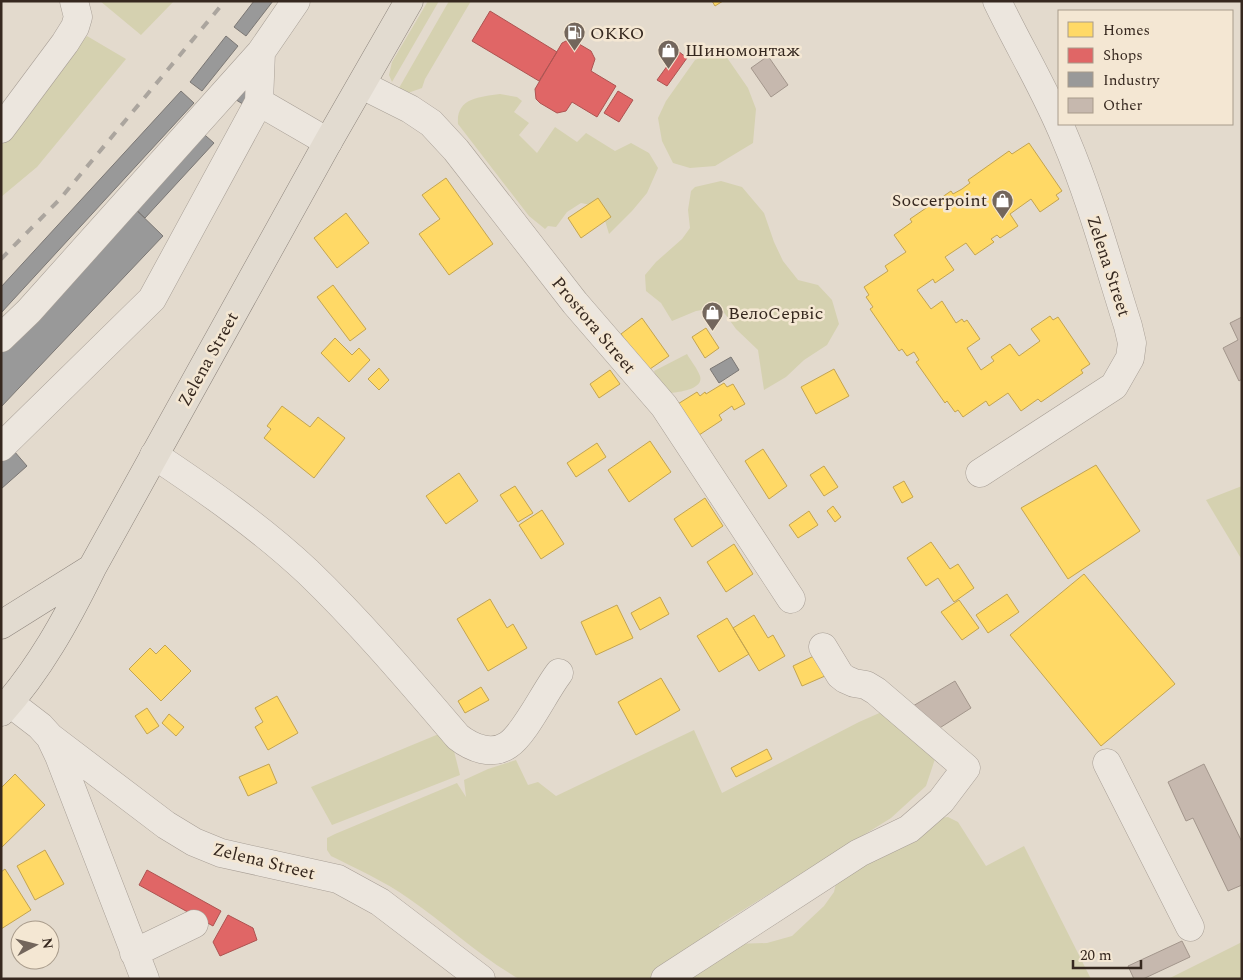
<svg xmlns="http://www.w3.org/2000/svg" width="1243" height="980" font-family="Spectral,serif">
<rect width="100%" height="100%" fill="#e3dacd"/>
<path fill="#d5d1b0" d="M100,1H174L141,35Z
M428,1H439L392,82L389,75L392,62Z
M449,1H471L425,79L422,88L405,94L399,88Z
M87,36L126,59L37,167L1,197V146Z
M721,49L748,88L756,109L753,143L715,166L690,168L673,163L662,141L658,118L666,101L695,60Z
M500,94L517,97L522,101L514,112L529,123L519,135L537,153L555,127L577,142L586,133L615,151L631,143L649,153L658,168L647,193L632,211L609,234L601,207L581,203L567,212L556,227L548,226L545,229L529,216L458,124C456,98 479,97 500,94Z
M721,181L742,187L764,213L774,242L783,261L798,280L818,285L832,300L839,324L827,345L804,360L786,377L764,390L758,350L736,329L720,307L696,311L672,321L661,303L646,291L645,275L656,262L682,239L690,228L688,210L691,191L695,187Z
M687,354C691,361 697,368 700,376C704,389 680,392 671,393C664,388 656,380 654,371Z
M1242,486V560L1206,500Z
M884,711L936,756L926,786L891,818L719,925L720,928L713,935L649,979H519C479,956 446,924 408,898C384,881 357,869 331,856L327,850V838L335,834L457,783L466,797L464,780L488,769L516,760L528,785L538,782L556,796L694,730L722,793L859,722Z
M446,731L454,751L460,775L332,825L311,787Z
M948,817L958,822L986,866L1024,846L1091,979H678L734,944L767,943L792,936L824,906L834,892L837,879L941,818Z
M1242,942V979H1168Z"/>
<path fill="#ffd966" stroke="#c3a451" d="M712,1H723L715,6Z
M1029,143L1062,191L1056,195L1059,199L1040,212L1031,199L1010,214L1018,226L1000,238L997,235L991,239L994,242L975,255L966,243L945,257L954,270L935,283L933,279L917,290L931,309L942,301L956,323L962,319L964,322L967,320L980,339L967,348L981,370L994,361L991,357L1010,344L1019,356L1040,341L1031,329L1050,316L1053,320L1058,317L1090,364L1081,370L1083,373L1041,402L1038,399L1021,411L1008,393L989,406L986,401L963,417L958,410L955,412L947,401L945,403L916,362L919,360L914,352L907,356L902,349L899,351L870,309L873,307L866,297L869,295L864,287L888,271L885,266L906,252L894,235L912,222L910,219L951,191L953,194L962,189L970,183L968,180L1009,151L1012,154Z
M446,178L493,244L449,275L419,234L440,219L422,195Z
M598,198L611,217L581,238L568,218Z
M346,213L369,243L337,268L314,238Z
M333,285L366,329L350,341L317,297Z
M642,318L669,356L647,371L621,334Z
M706,328L719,348L705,358L692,337Z
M335,338L352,355L359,348L370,360L349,382L321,353Z
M379,368L389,380L379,390L368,379Z
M834,369L849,396L816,414L801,387Z
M610,370L620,384L599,398L590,384Z
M724,383L727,387L733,384L745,404L734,410L732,406L719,415L722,420L693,439L673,407L697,392L700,396L705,392L706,394Z
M282,406L310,427L318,417L345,438L314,478L264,438L271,429L267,426Z
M650,441L671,472L629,502L608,470Z
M597,443L606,457L576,477L567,463Z
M763,449L787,486L769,499L745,461Z
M1096,465L1140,531L1068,579L1021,508Z
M824,466L838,487L824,496L810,475Z
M459,473L478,501L446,524L426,496Z
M904,481L913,497L902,503L893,487Z
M515,486L533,513L518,522L500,495Z
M705,498L723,526L692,547L674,519Z
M833,506L841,517L835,522L827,511Z
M542,510L564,544L541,559L519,525Z
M809,511L818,525L798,538L789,525Z
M931,542L950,569L958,564L974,588L954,602L938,578L926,586L907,558Z
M734,544L753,574L726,592L707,562Z
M1084,574L1175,684L1101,746L1010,635Z
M1007,594L1019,612L988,633L976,615Z
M660,597L669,614L640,630L631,613Z
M490,599L507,628L513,624L527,648L488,671L457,619Z
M959,600L979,628L962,640L941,612Z
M617,605L633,638L596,655L581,622Z
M754,615L768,638L773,635L785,656L759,671L733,628Z
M727,618L749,654L719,672L697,636Z
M165,645L191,671L161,701L129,669L150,648L156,654Z
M816,655L825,676L802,686L793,666Z
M661,678L680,710L636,735L618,702Z
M481,687L489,700L465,713L458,701Z
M277,696L298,733L268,750L255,727L263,722L255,708Z
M147,708L159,726L147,734L135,716Z
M169,714L184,727L176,736L162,723Z
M767,749L772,759L736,777L731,768Z
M269,764L277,783L248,796L239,777Z
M15,774L45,805L1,848V788Z
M45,850L64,884L35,900L17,866Z
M5,869L31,910L1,929V872Z"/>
<path fill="#e06666" stroke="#ad5351" d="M490,11L557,52L539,81L472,41Z
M568,40L574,41L591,51L595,59L591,71L616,86L597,117L572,102L566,111L557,113L540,103L536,99L535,89L562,43Z
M678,51L687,58L667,86L657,80Z
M618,91L633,100L619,122L604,113Z
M147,870L221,911L213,926L139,885Z
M228,915L253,928L257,940L220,956L213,942Z"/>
<path fill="#999" stroke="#7b7774" d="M254,1H273L246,36L234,27Z
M226,36L238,46L202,91L190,82Z
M241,84L254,91L246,106L233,98Z
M181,91L194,103L1,313V287Z
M198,129L214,143L145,218L130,204Z
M130,204L163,236L1,407V341Z
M731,357L739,370L719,383L710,369Z
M14,451L27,466L1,489V462Z"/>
<path fill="#c6b8ae" stroke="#a3968c" d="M768,56L788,85L771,97L751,68Z
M1242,317V379L1239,381L1223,348L1238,340L1230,323Z
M955,681L971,708L938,729L913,706Z
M1204,764L1242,842V885L1228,891L1193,818L1186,821L1168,782Z
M1182,941L1190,957L1143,979H1134L1128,966Z"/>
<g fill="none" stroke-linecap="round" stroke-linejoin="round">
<defs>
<path id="minor" d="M362,85L410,109L431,123L456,150L575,303L664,406L791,599
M259,102L328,142
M1,129L65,43L75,27L78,17L74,1
M1,338L29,311L261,52L296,1
M1,447L152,299L259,102L261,52
M154,455C208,491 261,528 308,572C362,624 410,681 458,737C472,748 492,756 508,745C525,734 545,691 559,673
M980,473L1114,386L1130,358L1132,343L1128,326C1108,263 1091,199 1065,138C1046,91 1019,47 997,1
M10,703L40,726L50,737L59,756L145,979
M50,737L166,825L194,842L221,853L338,879L380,902L481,979
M1107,763L1190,927
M134,953L194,924
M665,979L859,853L909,829L941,801L966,768L876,691L866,685L854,683L845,679L840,675L823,647"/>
<path id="major" d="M1,625L92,568
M1,712C39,670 67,619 92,568L328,142L409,1"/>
</defs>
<use href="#minor" stroke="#a89f96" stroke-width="29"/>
<use href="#major" stroke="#8e857d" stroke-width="29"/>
<use href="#minor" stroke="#ece6de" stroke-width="28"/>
<use href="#major" stroke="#e2dbd0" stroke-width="28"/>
<path stroke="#aba59e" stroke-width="4" stroke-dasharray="9 9" stroke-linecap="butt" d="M1,259L60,199L225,1"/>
</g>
<defs>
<symbol id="fuel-pin" viewBox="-11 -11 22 30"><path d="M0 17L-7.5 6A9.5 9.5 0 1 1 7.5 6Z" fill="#73665c" stroke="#f4e7d3"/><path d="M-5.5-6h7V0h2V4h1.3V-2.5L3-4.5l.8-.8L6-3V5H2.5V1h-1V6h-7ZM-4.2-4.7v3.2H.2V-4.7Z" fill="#fff"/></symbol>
<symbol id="shop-pin" viewBox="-11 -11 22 30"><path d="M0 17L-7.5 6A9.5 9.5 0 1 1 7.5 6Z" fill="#73665c" stroke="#f4e7d3"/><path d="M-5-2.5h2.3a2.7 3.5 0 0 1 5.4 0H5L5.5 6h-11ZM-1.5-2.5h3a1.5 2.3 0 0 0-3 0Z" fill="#fff"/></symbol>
</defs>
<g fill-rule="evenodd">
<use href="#fuel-pin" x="562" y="20" width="25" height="34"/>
<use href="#shop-pin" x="656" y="38" width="25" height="34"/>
<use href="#shop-pin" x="990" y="188" width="25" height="34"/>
<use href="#shop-pin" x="700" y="300" width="25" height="34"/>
</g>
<g text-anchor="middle" stroke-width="5" stroke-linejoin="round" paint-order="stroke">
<g font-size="18" fill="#36281f" stroke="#f4e7d3" text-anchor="start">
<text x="590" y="39">OKKO</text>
<text x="685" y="56">Шиномонтаж</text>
<text x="987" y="206" text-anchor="end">Soccerpoint</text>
<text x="728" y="319">ВелоСервіс</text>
</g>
<g font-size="18" fill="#36281f" stroke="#f4e7d3">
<text transform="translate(1109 266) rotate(72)" y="6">Zelena Street</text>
<text transform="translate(594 325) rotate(50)" y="6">Prostora Street</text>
<text transform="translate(208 359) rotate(-61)" y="6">Zelena Street</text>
<text transform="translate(264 861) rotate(14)" y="6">Zelena Street</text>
</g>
</g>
<rect width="1243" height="980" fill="none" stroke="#36281f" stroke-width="5"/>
<rect x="1058" y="10" width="175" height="115" fill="#f4e7d3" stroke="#a89b8b"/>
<rect x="1068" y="22" width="25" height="15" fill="#ffd966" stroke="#a89b8b"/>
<text x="1103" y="35" font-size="15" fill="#36281f">Homes</text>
<rect x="1068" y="48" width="25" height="15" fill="#e06666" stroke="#a89b8b"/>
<text x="1103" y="60" font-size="15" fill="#36281f">Shops</text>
<rect x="1068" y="72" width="25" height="15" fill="#999999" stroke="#a89b8b"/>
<text x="1103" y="85" font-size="15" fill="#36281f">Industry</text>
<rect x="1068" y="98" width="25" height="15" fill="#c6b8ae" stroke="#a89b8b"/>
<text x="1103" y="110" font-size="15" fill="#36281f">Other</text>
<g transform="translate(35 945) rotate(83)"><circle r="24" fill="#f4e7d3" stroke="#a89b8b"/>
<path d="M0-4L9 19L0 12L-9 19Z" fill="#73665c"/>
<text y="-8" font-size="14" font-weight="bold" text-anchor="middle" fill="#36281f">N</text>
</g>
<path d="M1073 960v8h68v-8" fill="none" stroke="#36281f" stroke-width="2.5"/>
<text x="1080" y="960" font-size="15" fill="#36281f" stroke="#f4e7d3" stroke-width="4" paint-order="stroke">20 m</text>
</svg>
